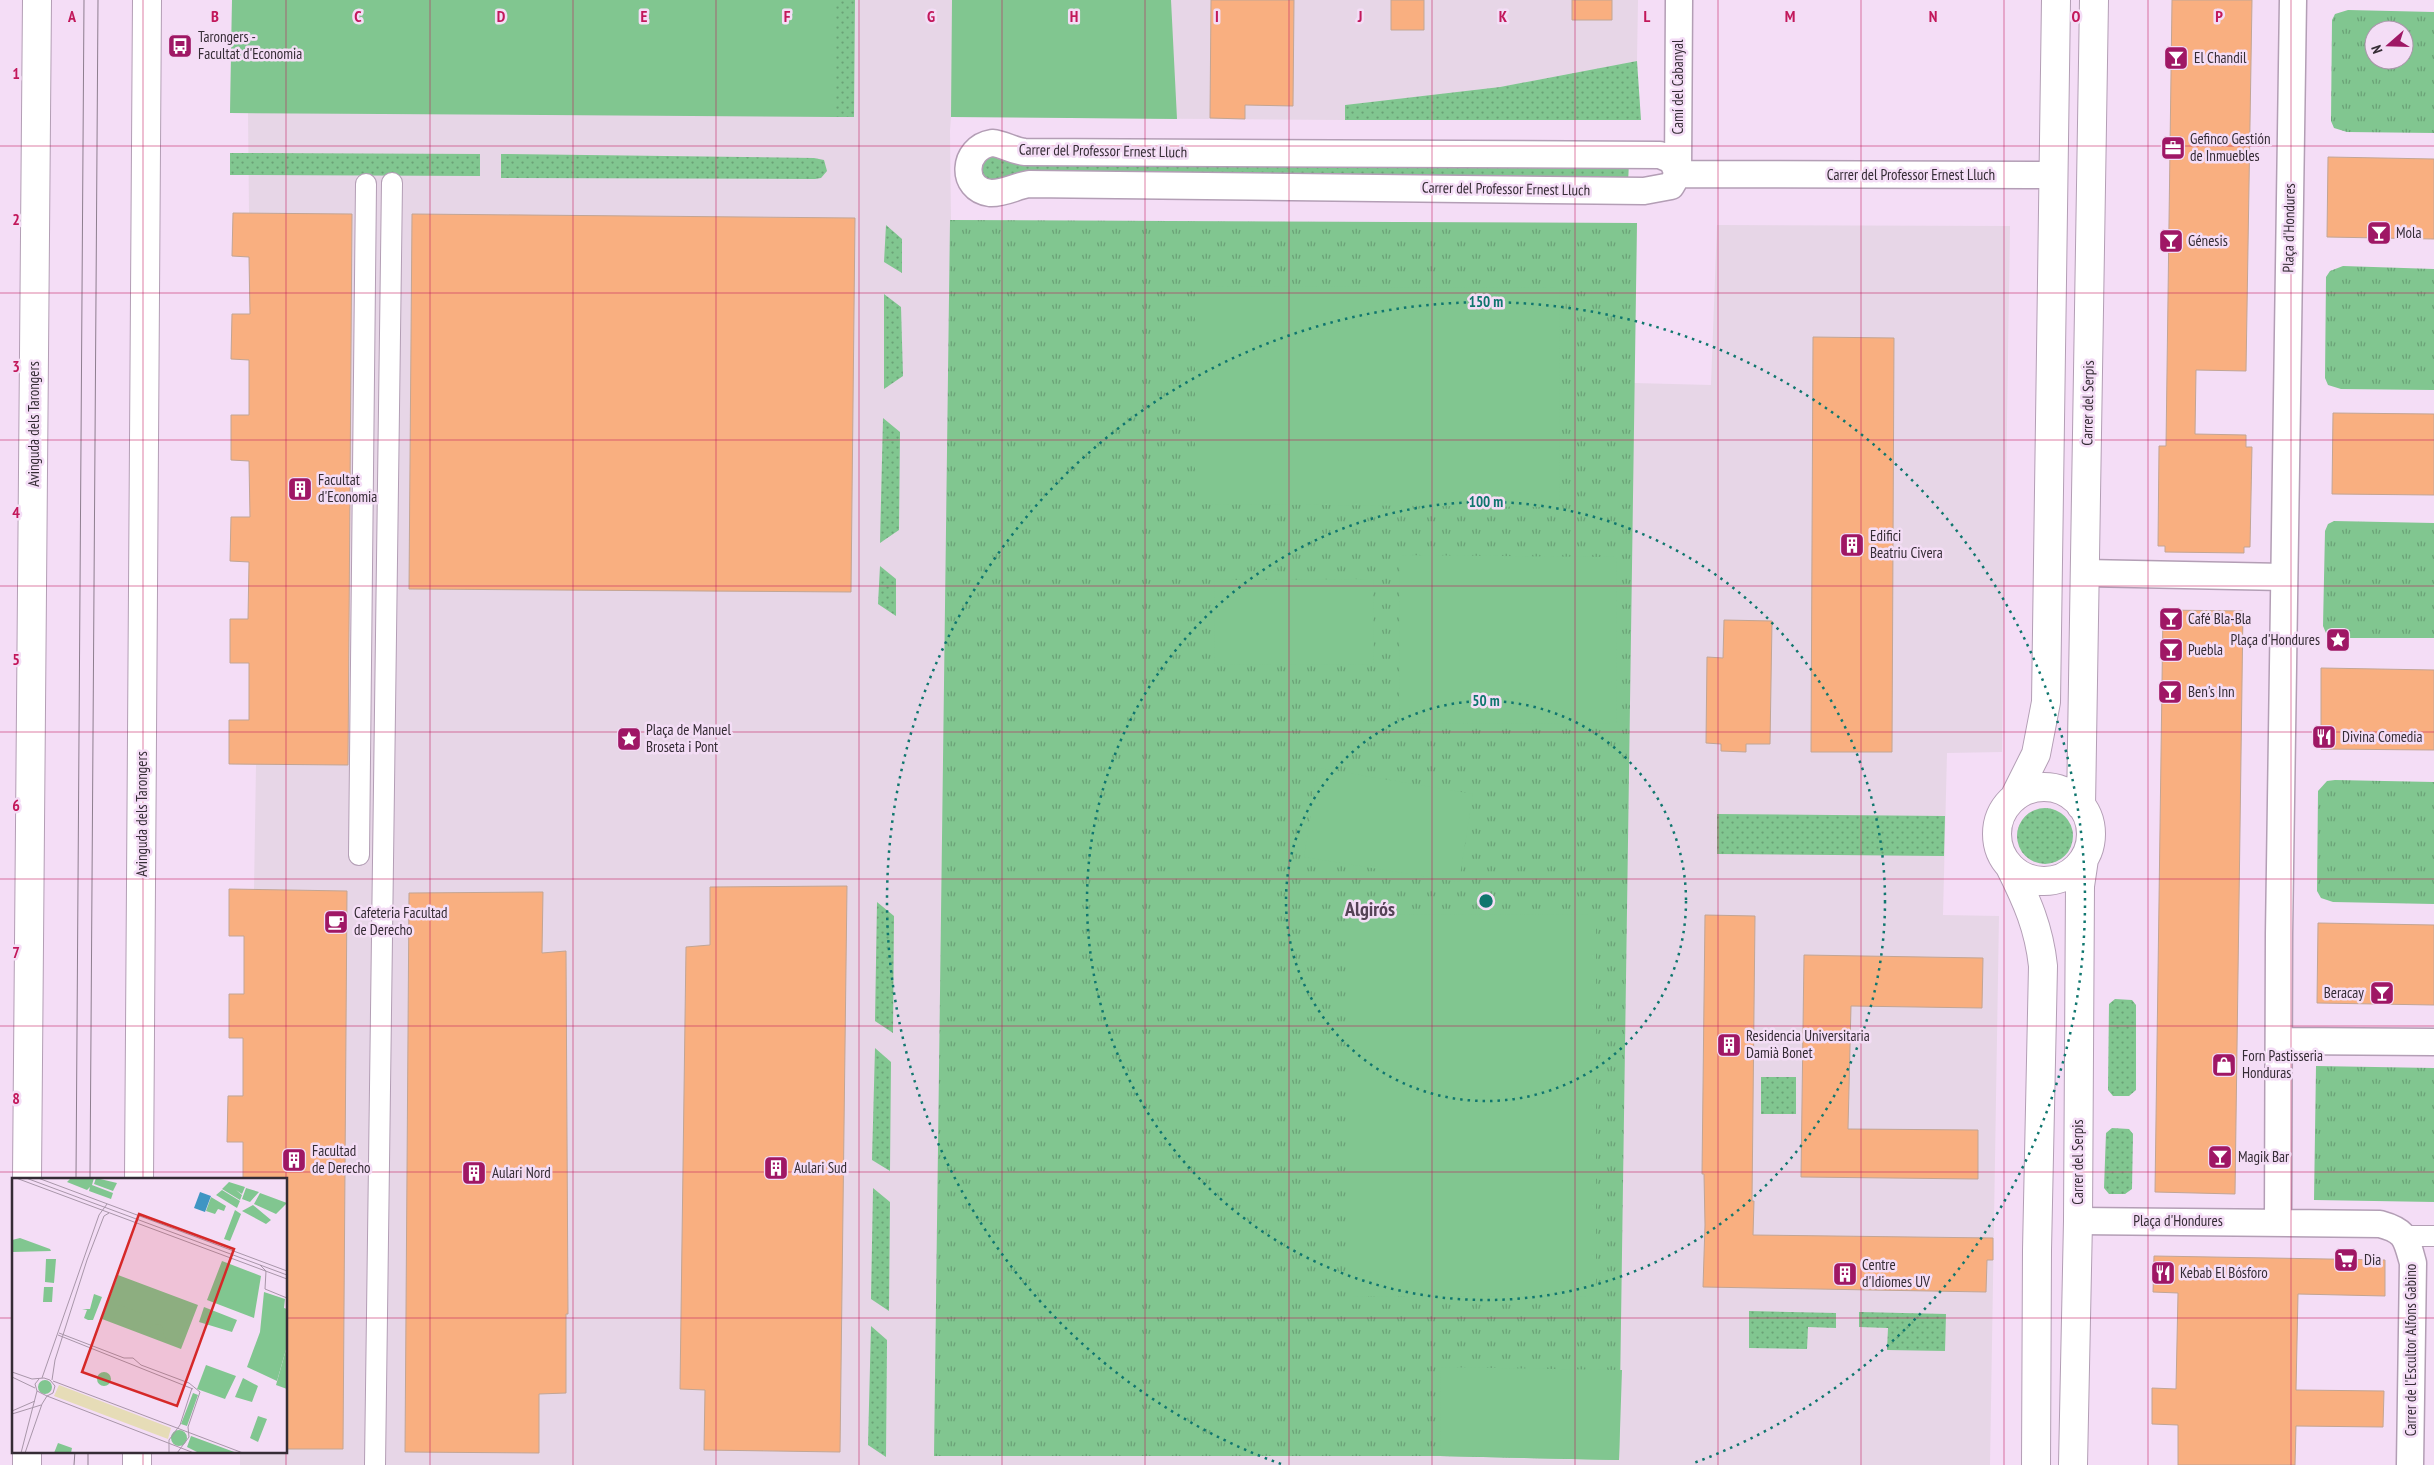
<svg xmlns="http://www.w3.org/2000/svg" width="2434" height="1465" font-family="'PT Sans Narrow',sans-serif">
<defs>
<pattern id="grass-dots" width="8" height="8" patternUnits="userSpaceOnUse" patternTransform="scale(1.25)"><rect width="8" height="8" fill="#81c690"/><path d="M2 2h.1M6 6h.1" fill="none" stroke="#6aa176" stroke-width="1.8" stroke-linecap="round"/></pattern>
<pattern id="park-tufts" width="24" height="20" patternUnits="userSpaceOnUse" patternTransform="scale(1.25)"><rect width="24" height="20" fill="#81c690"/><path d="M3 7l-1-3M5 7V3M7 7l1-3M15 17l-1-3M17 17v-4M19 17l1-3" fill="none" stroke="#6aa176"/></pattern>
</defs>
<rect width="100%" height="100%" fill="#f4ddf6"/>
<path fill="#e7d6e7" d="M232,0H1638L1637,61L1500,87L1345,105V120L951,117L950,131L951,220L1637,223L1634,383L1711,385L1717,225L2010,226L2002,752L1947,753L1943,915L1999,916L1990,1465H240V1451H286V1179H243V1142H227L228,1095H243V1038H229V994H244V936L254,889L256,765L229,764V720H249V663H230V619H248L249,562L230,561L231,517H250L249,461L231,460V415H249V360L231,359L232,314H250L249,257L232,256L233,213H249L248,113H230Z"/>
<path fill="url(#grass-dots)" d="M835,0H855L854,117H835Z
M1637,61L1641,120H1345V105L1500,87Z
M230,153L480,154V176L230,175Z
M501,154L814,158L824,160L827,171L821,178L815,179L501,178Z
M989,156L1629,162L1628,184L992,181L980,175L978,163Z
M886,225L902,239V273L884,262Z
M884,294L901,307L903,376L884,389Z
M883,418L900,432L899,530L880,543Z
M880,566L896,579V616L878,604Z
M2017 836a28 28 0 1 1 56 0a28 28 0 1 1-56 0Z
M1717,814L1945,816L1944,856L1717,854Z
M877,902L894,916L893,1033L875,1021Z
M2115,999L2132,1000L2136,1005V1090L2129,1096H2113L2108,1090L2109,1004Z
M875,1048L891,1062L890,1171L872,1160Z
M1761,1077H1796V1114H1761Z
M2112,1128L2129,1129L2133,1134L2132,1189L2125,1194H2109L2104,1188L2106,1133Z
M873,1188L890,1202L889,1311L871,1299Z
M1749,1311L1836,1313V1328L1808,1327L1807,1349L1749,1348Z
M1859,1312L1946,1314L1945,1351L1887,1350L1888,1328L1859,1327Z
M871,1326L887,1340L886,1457L868,1445Z"/>
<path fill="url(#park-tufts)" fill-rule="evenodd" d="M2348,10L2434,12V133L2347,132L2334,128L2331,121L2332,20L2335,14ZM2374,30H2404V60H2374Z
M950,220L1637,223L1619,1460L1440,1456H934Z
M2343,266L2434,269V390L2341,389L2328,385L2325,378L2326,277L2330,271Z
M2334,521L2434,523V638H2339L2326,633L2323,626L2325,531L2328,524Z
M2335,780L2434,782V904L2333,902L2321,898L2317,891L2318,791L2327,781Z
M2316,1066L2434,1068V1202L2314,1200Z"/>
<path fill="#81c690" d="M232,0H835V117L230,113Z
M952,0H1171L1177,119L951,117Z
M1195,286L1560,288L1559,507L1195,504Z
M1400,555L1617,557L1616,724L1399,723Z
M1373,579L1374,664L1215,665L1214,580Z
M1318,768L1473,794L1459,882L1304,857Z
M1346,914L1596,915V1297L1346,1296Z
M1441,1367L1622,1370L1619,1460L1440,1456Z"/>
<path fill="#f9af80" stroke="#c2a594" d="M1211,0H1294L1293,106L1245,105V119L1210,118Z
M1391,0H1424V30H1391Z
M1572,0H1612V20H1572Z
M2172,0H2252L2246,371L2196,370L2195,434L2246,435V447H2252L2250,547H2244V553L2165,552V546H2158L2159,446H2166Z
M2328,157L2434,159V239L2327,237Z
M233,213L352,214L348,765L229,764V720H249V663H230V619H248L249,562L230,561L231,517H250L249,461L231,460V415H249V360L231,359L232,314H250L249,257L232,256Z
M412,214L855,218L851,592L409,589Z
M1813,337L1894,338L1892,752H1811Z
M2333,413L2434,414V495L2332,494Z
M2163,610L2243,611L2235,1194L2155,1192Z
M1724,620L1772,621L1770,744H1746V752L1721,751V744L1706,743L1707,657L1723,658Z
M2321,668L2434,670V750L2321,749Z
M847,886L840,1452L704,1450L705,1390L680,1389L686,947L710,945V887Z
M229,889L347,891L343,1449H286V1179H243V1142H227L228,1096H243V1038H229V994H244V936H229Z
M543,892L542,953L566,951L568,1314H566V1393L539,1394V1453L405,1452L409,893Z
M1705,915L1755,916L1752,1201H1754L1753,1235L1993,1238V1260H1987L1986,1292L1703,1287L1705,1225L1704,1174H1702Z
M2318,923L2434,925V1005L2317,1003Z
M1804,955L1983,958L1982,1008L1851,1006L1848,1129L1978,1130V1179L1801,1177Z
M2154,1256L2385,1260V1296L2298,1294L2296,1390L2384,1391L2383,1427L2296,1426L2295,1465H2178V1425L2152,1424V1388L2176,1389L2178,1293L2153,1292Z"/>
<g fill="none" stroke-linecap="round" stroke-linejoin="round">
<defs>
<path id="pedestrian" d="M359,855L366,184
M2405,1236H2434
M375,1465L392,183"/>
<path id="minor" d="M992,143C1004,144 1013,151 1025,152L1660,155L1672,160L1678,174L1671,186L1644,191L1029,184C1016,186 1003,194 990,193C960,189 962,148 992,143Z
M1678,174L2053,175
M1678,174L1679,0
M2085,573L2284,577
M2279,1041L2434,1042
M2078,1221L2380,1224C2406,1231 2406,1238 2413,1263L2410,1465
M2278,1222L2279,934L2293,0"/>
<path id="tertiary" d="M1997 834a47 47 0 1 1 94 0a47 47 0 1 1-94 0Z
M2014,798L2036,754L2046,702L2056,0
M2081,806L2094,0
M2010,867C2027,901 2039,928 2043,966L2037,1250L2036,1465
M2073,1465L2078,1221L2080,886L2084,859"/>
<path id="primary" d="M27,1179L37,0
M139,1179L147,0
M137,1451V1465
M27,1465V1451"/>
</defs>
<use href="#pedestrian" stroke="#b39eb5" stroke-width="22"/>
<use href="#minor" stroke="#b39eb5" stroke-width="29"/>
<use href="#tertiary" stroke="#b39eb5" stroke-width="30"/>
<use href="#primary" stroke="#b39eb5" stroke-width="30"/>
<use href="#pedestrian" stroke="#fff" stroke-width="20"/>
<use href="#minor" stroke="#fff" stroke-width="26"/>
<use href="#tertiary" stroke="#fff" stroke-width="28"/>
<use href="#primary" stroke="#fff" stroke-width="28"/>
<path stroke="#8e7e8f" stroke-width="1" d="M76,1179L84,0
M90,1179L98,0
M74,1465L75,1451
M88,1465V1451"/>
</g>
<path fill="none" stroke="#c2185b" stroke-width="1" stroke-opacity="0.55" d="M143,0V1179M286,0V1465M430,0V1465M573,0V1465M716,0V1465M859,0V1465M1002,0V1465M1145,0V1465M1289,0V1465M1432,0V1465M1575,0V1465M1718,0V1465M1861,0V1465M2004,0V1465M2148,0V1465M2291,0V1465M0,146H2434M0,293H2434M0,440H2434M0,586H2434M0,732H2434M0,879H2434M0,1026H2434M0,1172H2434M0,1318H14M286,1318H2434M143,1451V1465"/>
<g fill="none" stroke="#0f766e" stroke-width="2.5" stroke-dasharray="2.5 5">
<circle cx="1486" cy="901" r="200"/>
<circle cx="1486" cy="901" r="399"/>
<path d="M1281 1464A599 599 0 1 1 1691 1464"/>
</g>
<defs>
<symbol id="bus-square" viewBox="-11 -11 22 22"><rect x="-9" y="-9" width="18" height="18" rx="4" fill="#9f1765" stroke="#f4ddf6"/><path d="M-5-6H5V4H4V6H2V4H-2V6H-4V4H-5ZM-3.5-4V0h7V-4ZM-3.5 1.2v1.5H-2V1.2ZM2 1.2v1.5H3.5V1.2Z" fill="#fff"/></symbol>
<symbol id="bar-square" viewBox="-11 -11 22 22"><rect x="-9" y="-9" width="18" height="18" rx="4" fill="#9f1765" stroke="#f4ddf6"/><path d="M-6-5H6L.8 .8V4.5H3.5V6h-7V4.5H-.8V.8Z" fill="#fff"/></symbol>
<symbol id="office-square" viewBox="-11 -11 22 22"><rect x="-9" y="-9" width="18" height="18" rx="4" fill="#9f1765" stroke="#f4ddf6"/><path d="M-6-3h4V-5.5h4V-3h4V5H-6ZM-1-4.5V-3h2v-1.5ZM-6 0V1H6V0Z" fill="#fff"/></symbol>
<symbol id="building-square" viewBox="-11 -11 22 22"><rect x="-9" y="-9" width="18" height="18" rx="4" fill="#9f1765" stroke="#f4ddf6"/><path d="M-4-6H4V6H1V3H-1V6H-4ZM-2.5-4.3h1.7v1.8h-1.7ZM.8-4.3h1.7v1.8H.8ZM-2.5-1h1.7V.8h-1.7ZM.8-1h1.7V.8H.8Z" fill="#fff"/></symbol>
<symbol id="sight-square" viewBox="-11 -11 22 22"><rect x="-9" y="-9" width="18" height="18" rx="4" fill="#9f1765" stroke="#f4ddf6"/><path d="M0-6L1.8-2.2L6-1.7L2.9 1.2L3.7 5.4L0 3.3L-3.7 5.4L-2.9 1.2L-6-1.7L-1.8-2.2Z" fill="#fff"/></symbol>
<symbol id="restaurant-square" viewBox="-11 -11 22 22"><rect x="-9" y="-9" width="18" height="18" rx="4" fill="#9f1765" stroke="#f4ddf6"/><path d="M-5-6h1v4h1v-4h1v4h1v-4h1v5L-1.5 .5V6h-2V.5L-5-1ZM5-6V6H3V1.5H1.5Q1.5-4 5-6Z" fill="#fff"/></symbol>
<symbol id="cafe-square" viewBox="-11 -11 22 22"><rect x="-9" y="-9" width="18" height="18" rx="4" fill="#9f1765" stroke="#f4ddf6"/><path d="M-5.5-4.5H6V0H3Q3 3.5 0 3.5H-2.5Q-5.5 3.5-5.5 0ZM3-3.2v2h1.7v-2ZM-6 4.5H4V6H-6Z" fill="#fff"/></symbol>
<symbol id="shop-square" viewBox="-11 -11 22 22"><rect x="-9" y="-9" width="18" height="18" rx="4" fill="#9f1765" stroke="#f4ddf6"/><path d="M-5-2.5h2.3a2.7 3.5 0 0 1 5.4 0H5L5.5 6h-11ZM-1.5-2.5h3a1.5 2.3 0 0 0-3 0Z" fill="#fff"/></symbol>
<symbol id="supermarket-square" viewBox="-11 -11 22 22"><rect x="-9" y="-9" width="18" height="18" rx="4" fill="#9f1765" stroke="#f4ddf6"/><path d="M-6-5.5h2.5l.6 2H6L4.5 2H-2.5L-4.4-4H-6ZM-1.5 3.2a1.3 1.3 0 1 0 .1 0ZM3 3.2a1.3 1.3 0 1 0 .1 0Z" fill="#fff"/></symbol>
</defs>
<g fill-rule="evenodd">
<use href="#bus-square" x="166" y="32" width="28" height="28"/>
<use href="#bar-square" x="2162" y="44" width="28" height="28"/>
<use href="#office-square" x="2159" y="134" width="28" height="28"/>
<use href="#bar-square" x="2365" y="219" width="28" height="28"/>
<use href="#bar-square" x="2157" y="227" width="28" height="28"/>
<use href="#building-square" x="286" y="475" width="28" height="28"/>
<use href="#building-square" x="1838" y="531" width="28" height="28"/>
<use href="#bar-square" x="2157" y="605" width="28" height="28"/>
<use href="#sight-square" x="2324" y="626" width="28" height="28"/>
<use href="#bar-square" x="2157" y="636" width="28" height="28"/>
<use href="#bar-square" x="2156" y="678" width="28" height="28"/>
<use href="#restaurant-square" x="2310" y="723" width="28" height="28"/>
<use href="#sight-square" x="615" y="725" width="28" height="28"/>
<use href="#cafe-square" x="322" y="908" width="28" height="28"/>
<use href="#bar-square" x="2368" y="979" width="28" height="28"/>
<use href="#building-square" x="1715" y="1031" width="28" height="28"/>
<use href="#shop-square" x="2210" y="1051" width="28" height="28"/>
<use href="#bar-square" x="2206" y="1143" width="28" height="28"/>
<use href="#building-square" x="280" y="1146" width="28" height="28"/>
<use href="#building-square" x="762" y="1154" width="28" height="28"/>
<use href="#building-square" x="460" y="1159" width="28" height="28"/>
<use href="#supermarket-square" x="2332" y="1246" width="28" height="28"/>
<use href="#restaurant-square" x="2149" y="1259" width="28" height="28"/>
<use href="#building-square" x="1831" y="1260" width="28" height="28"/>
</g>
<g text-anchor="middle" stroke-width="5" stroke-linejoin="round" paint-order="stroke">
<g font-size="15" fill="#352c35" stroke="#f4ddf6" text-anchor="start">
<text x="198" y="42">Tarongers -<tspan x="198" dy="17">Facultat d'Economia</tspan></text>
<text x="2194" y="63">El Chandil</text>
<text x="2190" y="144">Gefinco Gestión<tspan x="2190" dy="17">de Inmuebles</tspan></text>
<text x="2396" y="238">Mola</text>
<text x="2188" y="246">Génesis</text>
<text x="318" y="485">Facultat<tspan x="318" dy="17">d'Economia</tspan></text>
<text x="1870" y="541">Edifici<tspan x="1870" dy="17">Beatriu Civera</tspan></text>
<text x="2188" y="624">Café Bla-Bla</text>
<text x="2320" y="645" text-anchor="end">Plaça d'Hondures</text>
<text x="2188" y="655">Puebla</text>
<text x="2188" y="697">Ben's Inn</text>
<text x="646" y="735">Plaça de Manuel<tspan x="646" dy="17">Broseta i Pont</tspan></text>
<text x="2342" y="742">Divina Comedia</text>
<text x="354" y="918">Cafeteria Facultad<tspan x="354" dy="17">de Derecho</tspan></text>
<text x="2364" y="998" text-anchor="end">Beracay</text>
<text x="1746" y="1041">Residencia Universitaria<tspan x="1746" dy="17">Damià Bonet</tspan></text>
<text x="2242" y="1061">Forn Pastisseria<tspan x="2242" dy="17">Honduras</tspan></text>
<text x="312" y="1156">Facultad<tspan x="312" dy="17">de Derecho</tspan></text>
<text x="2238" y="1162">Magik Bar</text>
<text x="794" y="1173">Aulari Sud</text>
<text x="492" y="1178">Aulari Nord</text>
<text x="2364" y="1265">Dia</text>
<text x="1862" y="1270">Centre<tspan x="1862" dy="17">d'Idiomes UV</tspan></text>
<text x="2180" y="1278">Kebab El Bósforo</text>
</g>
<g font-size="15" fill="#352c35" stroke="#f4ddf6">
<text transform="translate(1678 87) rotate(-90)" y="5">Camí del Cabanyal</text>
<text transform="translate(1103 151) rotate(1)" y="5">Carrer del Professor Ernest Lluch</text>
<text x="1911" y="180">Carrer del Professor Ernest Lluch</text>
<text transform="translate(1506 189) rotate(1)" y="5">Carrer del Professor Ernest Lluch</text>
<text transform="translate(2289 228) rotate(-89)" y="5">Plaça d'Hondures</text>
<text transform="translate(2088 403) rotate(-89)" y="5">Carrer del Serpis</text>
<text transform="translate(34 424) rotate(-90)" y="5">Avinguda dels Tarongers</text>
<text transform="translate(142 814) rotate(-90)" y="5">Avinguda dels Tarongers</text>
<text transform="translate(2078 1162) rotate(-90)" y="5">Carrer del Serpis</text>
<text x="2178" y="1226">Plaça d'Hondures</text>
<text transform="translate(2411 1350) rotate(-90)" y="5">Carrer de l'Escultor Alfons Gabino</text>
</g>
<g font-size="20" font-weight="bold" fill="#554256" stroke="#f4ddf6">
<text x="1370" y="916">Algirós</text>
</g>
</g>
<g transform="translate(12 1178)">
<rect width="275" height="275" fill="#f4ddf6"/>
<path d="M59,0H82L80,7L101,15L99,21L77,13L78,9L75,12L55,4ZM84,0L105,5L101,13L82,6ZM217,4L233,9L230,16L224,12L230,17L228,22L210,11ZM234,10L247,14L238,24L230,21ZM210,12L228,23L225,30L204,17ZM248,15L275,25L264,36L242,26ZM241,27L259,42L254,46L230,33ZM223,32L229,36L218,63L212,61ZM8,60L38,71L39,73L0,74V62ZM82,116L90,119L81,142H76L72,140L75,132L70,131H78ZM194,187L224,198L213,221L185,211Z" fill="#81c690"/>
<path d="M47,207L159,250L156,261L42,218Z" fill="#e6dcb7"/>
<path d="M252,114L273,121L272,130L275,131V168L265,203L235,189L248,154Z" fill="#81c690"/>
<path d="M34,81H44L42,105L33,104ZM106,97L186,127L169,171L90,141ZM32,109H41L40,124H31ZM85 201a7 7 0 1 1 14 0a7 7 0 1 1-14 0ZM181,215L186,217L175,248L169,246ZM246,238L255,241L246,264L238,260ZM46,265L60,270L59,275H42Z" fill="#81c690"/>
<path d="M199,19L214,28L212,33L206,31L203,36L194,33ZM210,83L249,98L242,140L195,122ZM107,127L131,136L125,152L101,143ZM192,129L225,142L220,154L187,144ZM161,136L176,141L167,165L153,160ZM138 153a7 7 0 1 1 14 0a7 7 0 1 1-14 0ZM275,168V211L264,207ZM231,200L246,208L240,224L223,219ZM26 209a7 7 0 1 1 14 0a7 7 0 1 1-14 0ZM159 260a8 8 0 1 1 16 0a8 8 0 1 1-16 0ZM179,258L225,275H187L175,269Z" fill="#81c690"/>
<path d="M188,14L199,18L193,34L182,30Z" fill="#3f95c3"/>
<path fill="none" stroke="#a896a9" stroke-width="1" d="M4,0L275,101M14,0L275,97M26,0L275,93M248,87L254,93L253,111L275,120M47,155L112,180H121L129,187L177,205L188,214M46,157L181,211M0,194L20,201L32,200L38,202L43,208L41,215L35,218L25,213L23,206L27,201M0,199L23,210M30,200L87,37L95,26M40,202L43,182L75,82L92,38L97,35M41,203L231,275M35,218L182,275M0,233L23,223M0,236L29,227M9,275L25,213M13,275L30,226L35,218M157,275V262L168,247L180,210M165,275L177,259L176,249L188,214"/>
<path fill="#d62828" fill-opacity="0.15" stroke="#d62828" stroke-width="2.5" d="M127,36L222,71L165,228L70,194Z"/>
<rect width="275" height="275" fill="none" stroke="#352c35" stroke-width="2.5"/>
</g>
<g font-size="16" text-anchor="middle" font-weight="bold" fill="#c2185b" stroke="#f4ddf6" stroke-width="5" stroke-linejoin="round" paint-order="stroke">
<text x="72" y="22">A</text>
<text x="215" y="22">B</text>
<text x="358" y="22">C</text>
<text x="501" y="22">D</text>
<text x="644" y="22">E</text>
<text x="787" y="22">F</text>
<text x="931" y="22">G</text>
<text x="1074" y="22">H</text>
<text x="1217" y="22">I</text>
<text x="1360" y="22">J</text>
<text x="1503" y="22">K</text>
<text x="1647" y="22">L</text>
<text x="1790" y="22">M</text>
<text x="1933" y="22">N</text>
<text x="2076" y="22">O</text>
<text x="2219" y="22">P</text>
<text x="16" y="79">1</text>
<text x="16" y="225">2</text>
<text x="16" y="372">3</text>
<text x="16" y="518">4</text>
<text x="16" y="665">5</text>
<text x="16" y="811">6</text>
<text x="16" y="958">7</text>
<text x="16" y="1104">8</text>
</g>
<circle cx="1486" cy="901" r="8" fill="#0f766e" stroke="#f4ddf6" stroke-width="2.5"/>
<g font-size="15" text-anchor="middle" font-weight="bold" fill="#0f766e" stroke="#f4ddf6" stroke-width="5" stroke-linejoin="round" paint-order="stroke">
<text x="1486" y="307">150 m</text>
<text x="1486" y="507">100 m</text>
<text x="1486" y="706">50 m</text>
</g>
<g transform="translate(2389 45) rotate(250)"><circle r="24" fill="#f4ddf6" stroke="#a896a9"/>
<path d="M0-4L9 19L0 12L-9 19Z" fill="#9f1765"/>
<text y="-8" font-size="14" font-weight="bold" text-anchor="middle" fill="#352c35">N</text>
</g>
</svg>
